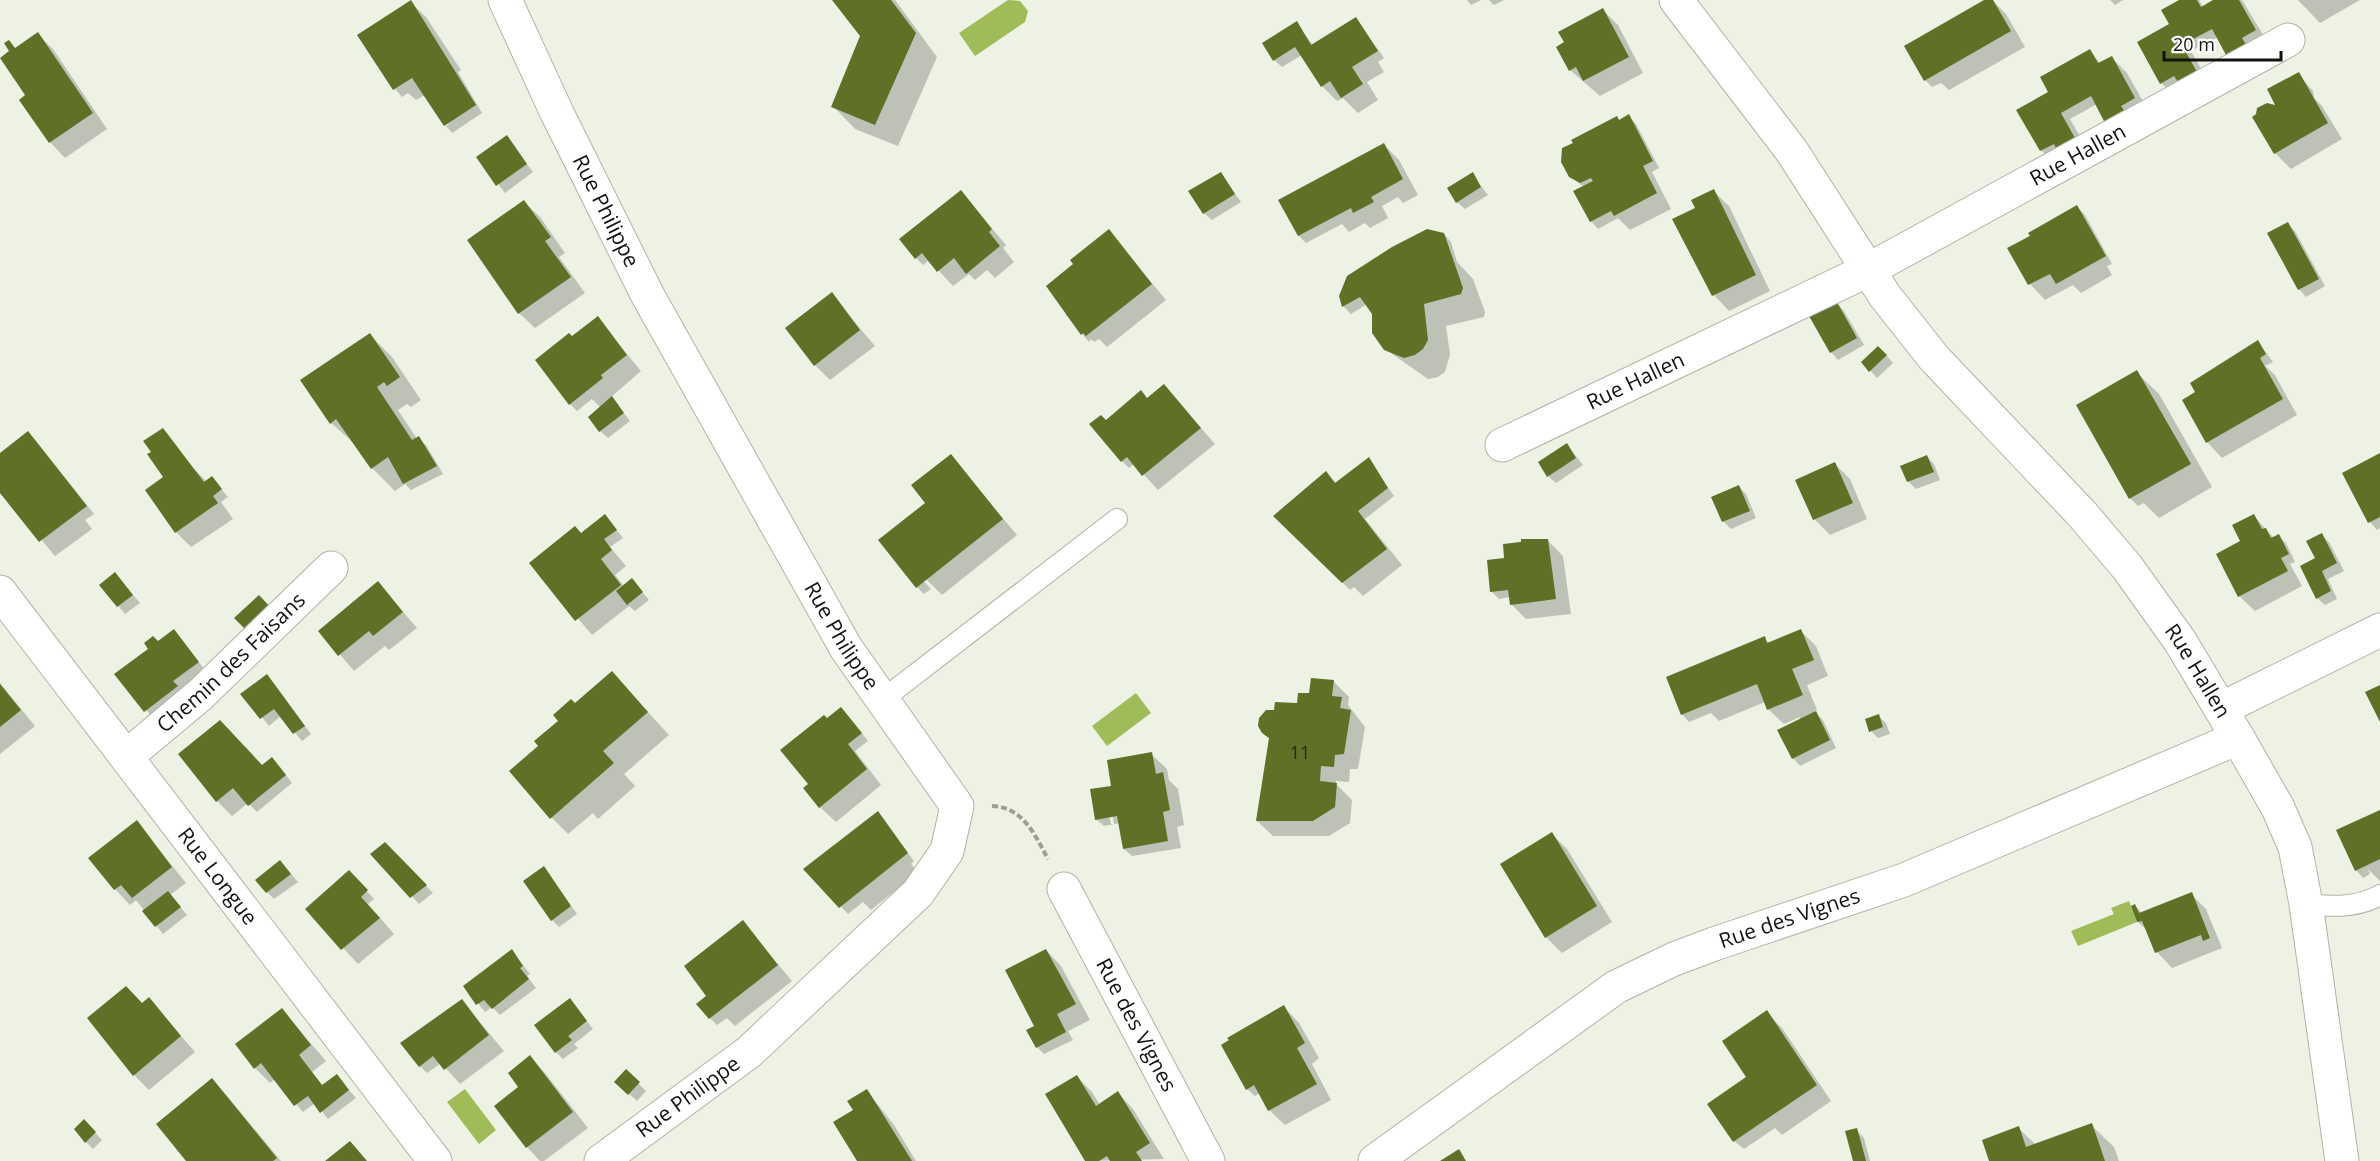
<svg xmlns="http://www.w3.org/2000/svg" width="2380" height="1161" font-family="'Open Sans',sans-serif">
<rect width="100%" height="100%" fill="#edf2e4"/>
<path fill="#a0bc59" d="M1008,0L1020,1L1028,11L1025,22L975,56L959,33Z
M1136,693L1151,713L1107,746L1092,726Z
M2129,901L2137,922L2078,946L2071,931L2114,914L2111,908Z
M465,1089L496,1130L479,1144L447,1102Z"/>
<path fill="#0003" fill-rule="evenodd" d="M835,0H895L937,57L898,146L855,129L833,106L862,36Z
M1467,0H1481L1471,5Z
M1489,0H1504L1494,5Z
M1987,0H1992L2006,14L2025,47L1949,90L1941,83L1932,87L1925,80Z
M2110,0H2123L2115,5Z
M2182,0H2199L2203,7L2216,0H2242L2270,46L2228,54L2218,37L2191,51L2208,81L2177,98L2161,83L2171,24Z
M2298,0H2360L2320,23Z
M410,2L426,17L461,70L458,72L482,113L452,133L446,126L449,124L425,95L416,100L408,93L402,97L395,89L360,35Z
M1603,10L1618,25L1643,73L1600,96L1570,70L1566,43Z
M1356,18L1384,58L1378,62L1384,72L1367,82L1378,100L1358,113L1343,98L1337,101L1322,86L1302,55L1282,67L1274,60L1296,23L1313,45Z
M37,34L53,49L107,129L65,158L50,142L27,96L16,49Z
M2090,51L2101,64L2112,58L2127,73L2150,114L2119,131L2097,104L2070,119L2087,149L2056,166L2041,150L2050,92Z
M2298,74L2313,91L2314,98L2322,106L2342,139L2291,169L2275,153L2274,108Z
M1628,116L1636,124L1659,168L1652,172L1671,209L1630,230L1618,218L1598,229L1591,221L1584,187L1570,176L1620,121Z
M506,137L533,172L505,193L478,158Z
M1384,145L1399,160L1418,195L1403,203L1398,197L1382,206L1388,218L1370,228L1365,223L1349,232L1342,224L1306,243L1299,236L1280,201Z
M1221,174L1241,202L1212,220L1204,213Z
M1472,174L1488,195L1465,209L1457,202Z
M1713,191L1729,206L1770,291L1729,311L1714,295L1674,220L1697,208Z
M961,192L1006,245L1003,248L1014,262L995,278L987,270L975,280L969,274L953,286L929,260L923,265L916,258Z
M524,202L540,217L565,253L559,257L585,293L535,328L519,313Z
M2077,207L2085,215L2112,264L2107,266L2112,275L2081,293L2073,285L2045,300L2030,284L2009,248Z
M2287,224L2295,231L2325,286L2306,297L2299,289Z
M1109,231L1166,300L1107,347L1099,339L1094,342L1091,339L1089,342L1065,314L1068,312L1075,264Z
M1444,234L1451,242L1457,262L1473,279L1485,312L1484,317L1446,326L1450,354L1445,372L1438,377L1428,379L1385,349L1373,314L1367,304L1351,314L1344,307L1341,296L1348,277Z
M831,294L875,346L830,380L815,365Z
M1837,304L1844,311L1864,345L1838,360L1831,352Z
M597,318L641,371L611,397L630,421L608,438L600,431L601,408L592,399L577,411L570,404L572,338Z
M370,335L392,357L421,400L411,407L407,404L398,410L417,439L426,445L443,474L411,490L405,484L395,491L372,468L355,444L331,423Z
M2258,342L2273,362L2265,366L2275,375L2297,415L2222,458L2207,442Z
M1886,355L1893,363L1877,378L1870,370Z
M2136,372L2159,394L2212,487L2159,518L2144,503L2138,506L2130,498L2099,443Z
M1164,386L1215,444L1158,490L1134,464L1129,468L1122,461L1106,422L1148,399Z
M163,430L187,462L207,482L212,478L228,497L221,502L233,519L191,547L176,532L166,477L153,453Z
M35,440L94,514L85,520L92,529L55,556L0,490V455Z
M1567,445L1583,465L1556,483L1548,476Z
M2380,455V528L2377,530L2370,522L2344,473Z
M951,456L1017,535L942,595L926,579H922L931,589L924,594L917,587L927,503Z
M1927,457L1934,464L1940,480L1916,489L1909,482L1902,466Z
M1368,459L1394,496L1365,519L1402,565L1363,596L1354,587L1350,590L1275,516L1326,473L1336,483Z
M1835,464L1850,479L1867,519L1830,535L1814,519Z
M1738,486L1746,494L1756,518L1731,529L1723,521Z
M605,516L623,538L610,547L626,566L615,575L624,586L639,588L649,600L635,611L629,606L592,635L531,563L582,535Z
M2254,516L2274,538L2278,536L2286,543L2295,562L2290,564L2302,586L2255,611L2239,596L2243,541Z
M2321,535L2329,542L2344,571L2328,579L2337,599L2325,605L2317,598V559Z
M1527,540L1548,541L1563,556L1571,614L1526,619L1511,604L1510,597L1499,599L1491,591L1506,563L1504,545Z
M115,574L140,603L125,614L101,585Z
M378,583L417,628L389,650L385,646L354,671L320,631Z
M174,631L205,670L181,688L192,702L161,727L116,675Z
M1801,631L1816,646L1828,676L1807,685L1817,710L1814,711L1823,720L1836,748L1800,766L1793,758L1800,717L1784,724L1768,709L1765,702L1719,721L1711,713L1689,722L1682,714L1764,638L1769,643Z
M612,673L669,735L624,774L635,786L598,819L593,813L568,834L551,817L540,746L575,705Z
M1333,681L1349,697L1348,705L1365,727L1358,769H1350L1349,782L1336,781V784L1352,800L1350,823L1329,836H1273L1257,821L1271,740L1263,733L1310,694Z
M0,683L35,726L0,754Z
M274,684L311,734L302,741L281,716L269,726L243,694Z
M848,716L868,741L855,751L881,785L836,822L820,807L810,784L827,720Z
M1878,716L1886,723L1890,734L1878,738L1871,731Z
M245,746L262,766H279L292,783L257,812L248,803L232,816L217,801Z
M1151,754L1167,769L1169,780L1178,789L1184,825L1177,827L1181,848L1132,856L1124,849L1120,823L1104,826L1096,819L1091,790L1113,787L1109,762ZM1105,795H1108L1114,824H1111Z
M2380,811V881L2368,869L2370,874L2363,878L2356,870Z
M878,813L914,861L911,864L918,872L871,910L863,902L848,914L805,869Z
M137,822L186,883L170,895L187,915L163,934L136,900L130,905L115,889L91,858Z
M1552,834L1567,849L1612,922L1562,953L1546,937L1514,883Z
M385,844L433,893L419,904L372,854Z
M544,868L577,914L559,927L552,920Z
M287,869L298,882L274,899L267,892Z
M356,879L374,899L368,904L394,934L358,964L307,909Z
M2191,894L2206,909L2222,948L2172,968L2157,952L2148,931L2138,922L2135,906L2143,914Z
M743,922L792,981L735,1026L727,1018L717,1025L710,1018L708,996Z
M1046,950L1061,966L1090,1020L1068,1031L1073,1040L1044,1054L1037,1047V1026Z
M512,951L530,974L527,976L536,988L500,1015L492,1007L485,1012L465,987Z
M149,999L195,1052L149,1090L134,1075L142,1004Z
M570,1000L593,1029L574,1044L578,1048L563,1059L556,1052Z
M462,1001L504,1051L460,1084L441,1063L427,1073L420,1066Z
M1284,1007L1299,1023L1319,1058L1312,1064L1331,1100L1285,1125L1269,1110L1260,1093L1255,1096L1247,1089Z
M282,1010L326,1061L312,1072L323,1086L337,1076L356,1098L328,1119L315,1103L303,1112L275,1079L270,1083L255,1068Z
M1766,1012L1782,1028L1831,1101L1782,1135L1775,1128L1744,1149L1734,1141Z
M530,1057L545,1073L588,1128L544,1161H540L527,1147L520,1087Z
M626,1071L646,1091L637,1101L616,1082Z
M1076,1076L1092,1092L1100,1105L1118,1093L1133,1109L1164,1159L1087,1161Z
M212,1080L227,1096L281,1161H188Z
M867,1091L894,1125L916,1161H859L855,1111Z
M84,1121L102,1140L93,1149L86,1142Z
M2091,1125L2114,1147L2119,1161H1991L2018,1128L2036,1145Z
M1856,1130L1864,1138L1870,1161H1854Z"/>
<path fill="#5e7126" d="M411,0L476,105L444,126L412,78L393,90L357,35Z
M832,0H891L916,33L875,125L831,107L860,36Z
M1984,0H1993L2011,31L1924,81L1904,46Z
M2179,0H2197L2201,7L2213,0H2239L2256,30L2242,38L2246,45L2226,55L2212,29L2182,45L2197,72L2178,82L2174,76L2160,84L2137,42L2169,24L2161,10Z
M1603,8L1629,57L1583,81L1576,67L1569,71L1556,47L1564,42L1558,32Z
M1356,17L1378,51L1352,67L1363,84L1341,98L1330,81L1321,87L1295,47L1273,61L1262,43L1297,21L1311,45Z
M38,32L93,113L49,143L19,100L25,95L0,58L9,51L4,43L9,40L15,48Z
M2090,49L2098,63L2112,56L2135,98L2121,106L2125,112L2105,123L2091,96L2061,113L2076,140L2057,150L2054,144L2040,151L2016,110L2048,92L2040,77Z
M2299,72L2328,123L2274,154L2252,117L2256,114L2257,108L2267,103L2275,105L2267,89Z
M1629,114L1653,161L1643,166L1657,193L1614,216L1611,211L1590,222L1573,191L1593,181L1591,178L1580,183L1569,177L1561,162L1562,148L1573,143L1571,140L1617,116L1619,120Z
M507,135L527,164L496,186L476,157Z
M1384,143L1403,179L1371,197L1374,202L1353,213L1351,208L1298,236L1278,200Z
M1221,172L1235,194L1203,214L1188,191Z
M1473,172L1481,187L1456,203L1447,188Z
M1714,189L1756,275L1712,296L1672,219L1695,208L1691,200Z
M961,190L992,229L989,232L1000,246L966,274L954,258L937,272L922,253L915,259L899,239Z
M524,200L551,237L545,241L571,277L518,314L467,240Z
M2077,205L2106,256L2056,284L2050,274L2028,285L2007,248L2030,236L2028,233Z
M2288,222L2319,279L2298,290L2267,233Z
M1109,229L1152,284L1086,336L1083,333L1081,335L1046,286L1073,264L1070,260Z
M1427,229L1444,233L1463,288L1461,294L1424,304L1428,340L1423,349L1415,355L1404,358L1384,350L1372,333V314L1360,297L1342,307L1339,296L1347,276L1392,247Z
M832,292L860,330L814,366L785,328Z
M1837,302L1857,338L1830,353L1809,316Z
M598,316L627,355L601,375L603,378L569,405L535,360L569,333L572,336Z
M370,333L400,377L387,386L384,382L377,387L412,440L419,436L437,466L403,484L388,457L371,469L336,419L330,424L300,380Z
M2258,340L2266,354L2260,358L2283,399L2206,443L2182,400L2195,392L2190,383Z
M1878,346L1887,355L1869,372L1861,362Z
M2137,370L2191,464L2129,499L2076,405Z
M1164,384L1201,428L1142,476L1127,457L1121,462L1089,424L1101,415L1106,420L1141,390L1147,398Z
M612,396L624,413L599,432L588,417Z
M163,428L204,482L212,476L222,489L213,496L218,503L175,533L145,490L163,477L147,454L151,452L143,441Z
M28,431L87,506L39,542L0,493V453Z
M1567,443L1576,458L1547,477L1538,462Z
M2380,453V517L2368,523L2342,473Z
M951,454L1003,519L916,588L878,540L925,503L911,485Z
M1927,455L1934,472L1907,482L1900,466Z
M1369,457L1388,488L1358,511L1387,549L1342,583L1273,516L1326,471L1335,483Z
M1835,462L1853,503L1813,520L1795,480Z
M1739,485L1750,511L1722,522L1711,497Z
M605,514L617,530L604,539L612,550L601,559L621,585L575,621L529,563L575,526L581,533Z
M2254,514L2262,529L2266,528L2271,538L2279,534L2289,554L2281,558L2288,571L2238,597L2216,554L2240,541L2232,525Z
M2322,533L2337,563L2322,571L2331,591L2316,599L2300,566L2315,558L2306,541Z
M1521,539H1548L1556,599L1510,605L1508,590L1490,592L1487,560L1504,558L1503,544L1521,542Z
M115,572L133,595L117,607L99,585Z
M632,578L643,592L627,605L616,591Z
M378,581L403,612L373,636L369,631L338,656L318,631Z
M259,595L274,611L250,634L234,618Z
M174,629L199,662L173,681L178,686L144,712L114,674L148,649L144,643L153,636L158,641Z
M1801,629L1814,660L1792,669L1803,695L1767,710L1757,684L1681,715L1666,677L1765,636L1767,643Z
M612,671L648,712L603,751L614,763L550,819L509,771L538,746L534,741L558,721L553,715L571,699L575,703Z
M267,674L305,726L293,734L274,709L260,719L240,694Z
M1311,678L1334,680L1332,696L1342,697L1340,708L1351,710L1344,754L1335,755L1334,767L1321,766L1320,781L1337,783L1335,807L1313,821H1256L1269,738L1262,733L1258,726L1259,718L1266,710H1274L1275,702L1297,703L1298,693H1309Z
M0,684L21,710L0,727Z
M2380,685V722L2365,692Z
M841,707L862,733L848,744L867,769L819,808L803,788L808,784L780,750L824,715L827,718Z
M1816,711L1830,740L1792,759L1777,730Z
M1879,714L1883,727L1869,732L1865,719Z
M220,720L262,765L272,757L286,775L248,806L233,788L216,802L178,754Z
M1152,752L1156,774L1163,772L1170,810L1163,812L1168,841L1123,849L1117,816L1095,820L1090,789L1111,786L1107,760Z
M2380,810V859L2355,871L2336,830Z
M878,811L908,853L839,908L803,869Z
M137,820L172,867L132,898L121,885L114,890L88,858Z
M1552,832L1597,906L1545,938L1500,864Z
M385,842L427,885L410,898L370,854Z
M280,860L291,874L266,893L255,880Z
M544,866L571,906L551,921L523,881Z
M349,870L368,890L361,897L380,918L341,950L305,909Z
M168,891L181,907L155,927L142,911Z
M2192,892L2210,938L2203,941L2201,935L2155,953L2142,921L2137,922L2131,906L2135,904L2139,913Z
M743,920L778,965L709,1019L696,1004L706,996L684,966Z
M512,949L523,966L520,968L529,979L492,1009L484,1000L476,1005L463,986Z
M1046,949L1076,1004L1057,1014L1066,1032L1036,1048L1026,1030L1034,1026L1005,970Z
M126,986L142,1003L149,997L181,1036L133,1076L87,1018Z
M570,998L587,1021L568,1036L572,1040L555,1053L534,1025Z
M462,999L489,1035L444,1070L433,1056L419,1067L400,1043Z
M1284,1005L1305,1043L1297,1048L1317,1084L1268,1111L1254,1085L1246,1090L1221,1045L1229,1040L1227,1038Z
M282,1008L311,1045L299,1055L322,1085L337,1074L349,1090L320,1113L308,1096L294,1106L261,1063L254,1069L235,1044Z
M1767,1010L1817,1085L1733,1142L1707,1104L1746,1077L1722,1041Z
M530,1055L573,1112L526,1148L494,1106L518,1087L508,1073Z
M626,1069L640,1082L628,1095L614,1082Z
M1077,1075L1096,1106L1118,1091L1150,1143L1136,1152L1142,1161H1110L1107,1156L1099,1161H1085L1045,1094Z
M212,1078L277,1158L273,1161H186L156,1124Z
M867,1089L879,1108L912,1161H857L833,1122L853,1110L847,1101Z
M84,1119L96,1132L85,1143L74,1129Z
M2092,1123L2105,1161H1989L1982,1140L2019,1126L2026,1147Z
M1857,1128L1862,1146L1866,1161H1853L1845,1131Z
M350,1141L367,1161H325Z
M1459,1149L1466,1161H1440Z"/>
<g fill="none" stroke-linecap="round" stroke-linejoin="round">
<defs>
<path id="lane" d="M882,700L1117,519
M2306,904C2332,907 2357,908 2380,895"/>
<g id="street">
<path id="s1" d="M505,0L557,113L648,296L846,648L957,806L947,851L918,893L749,1052L601,1161"/>
<path id="s2" d="M1676,0L1791,150L1885,296L1934,358L2082,514L2127,567L2180,641L2238,738L2278,808L2295,847L2306,904L2342,1161"/>
<path id="s3" d="M1502,445L1868,270L2288,40"/>
<path id="s4" d="M0,592L435,1161"/>
<path d="M2221,709L2380,630"/>
<path id="s5" d="M127,756L200,695L331,568"/>
<path id="s6" d="M1064,889L1208,1161"/>
<path id="s7" d="M1375,1161L1616,987L1674,959L1714,944L1904,880L2238,738"/>
</g>
</defs>
<use href="#lane" stroke="#afb4a6" stroke-width="22"/>
<use href="#street" stroke="#afb4a6" stroke-width="35"/>
<path stroke="#9b9f94" stroke-width="4" stroke-dasharray="6 3" stroke-linecap="butt" d="M992,806C1023,807 1035,835 1048,859"/>
<use href="#lane" stroke="#fff" stroke-width="20"/>
<use href="#street" stroke="#fff" stroke-width="33"/>
</g>
<g text-anchor="middle" stroke-width="5" stroke-linejoin="round" paint-order="stroke">
<g font-size="18" fill="#252a14">
<text x="1300" y="759">11</text>
</g>
<g font-size="21" fill="#12130e" stroke="#fff">
<text dy="7" stroke="none"><textPath href="#s3" startOffset="645">Rue Hallen</textPath></text>
<text dy="7" stroke="none"><textPath href="#s1" startOffset="234">Rue Philippe</textPath></text>
<text dy="7" stroke="none"><textPath href="#s3" startOffset="148">Rue Hallen</textPath></text>
<text dy="7" stroke="none"><textPath href="#s1" startOffset="720">Rue Philippe</textPath></text>
<text dy="7" stroke="none"><textPath href="#s5" startOffset="140">Chemin des Faisans</textPath></text>
<text dy="7" stroke="none"><textPath href="#s2" startOffset="852">Rue Hallen</textPath></text>
<text dy="7" stroke="none"><textPath href="#s4" startOffset="358">Rue Longue</textPath></text>
<text dy="7" stroke="none"><textPath href="#s7" startOffset="484">Rue des Vignes</textPath></text>
<text dy="7" stroke="none"><textPath href="#s6" startOffset="154">Rue des Vignes</textPath></text>
<text transform="translate(688 1097) rotate(-36)" y="7">Rue Philippe</text>
</g>
</g>
<path d="M2164 51v9h117v-9" fill="none" stroke="#12130e" stroke-width="3"/>
<text x="2173" y="51" font-size="18" fill="#12130e" stroke="#ffffff" stroke-width="4.5" paint-order="stroke">20 m</text>
</svg>
